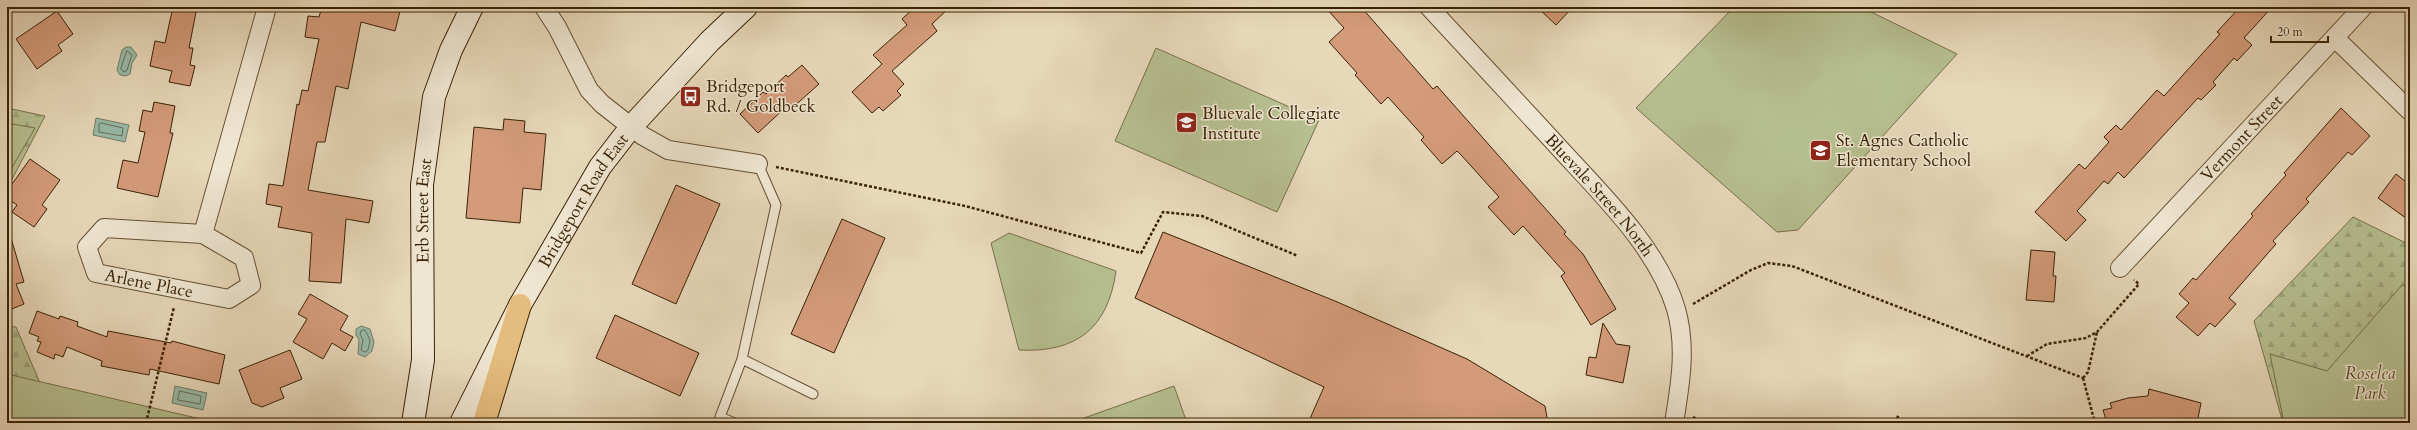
<svg xmlns="http://www.w3.org/2000/svg" width="2417" height="430" font-family="Cardo,serif">
<defs>
<pattern id="forest-firs" width="22" height="20" patternUnits="userSpaceOnUse"><rect width="22" height="20" fill="#b6bf90"/><path d="M5 1l3.5 6h-7zM16 11l3.5 6h-7z" fill="#9da47b"/></pattern>
</defs>
<rect width="100%" height="100%" fill="#e7d8ba"/>
<filter id="stains"><feTurbulence type="fractalNoise" baseFrequency=".005" numOctaves="4"/><feColorMatrix values="0 0 0 0 .2 0 0 0 0 .09 0 0 0 0 .02 0 0 0 .5 -.17"/></filter>
<radialGradient id="worn" r=".72"><stop offset=".6" stop-color="#630" stop-opacity="0"/><stop offset="1" stop-color="#630" stop-opacity=".3"/></radialGradient>
<path fill="url(#forest-firs)" stroke="#78704a" d="M7,108L45,116L7,189Z
M2353,217L2410,245V423H2283L2254,321Z
M7,326L16,327L49,404L158,423H7Z"/>
<path fill="#b6bf90" stroke="#78704a" d="M1734,7H1861L1957,54L1798,230L1777,232L1636,108Z
M1156,48L1319,120L1277,212L1115,141Z
M7,123L35,128L7,176Z
M1009,233L1116,271C1108,328 1077,353 1019,350L991,243Z
M2402,285L2410,288V423H2284L2270,354L2327,371Z
M7,374L218,423H7Z
M1174,386L1187,423H1070Z"/>
<path fill="#98bbaa" stroke="#727e68" d="M126,47H131L137,55L132,63L130,74L126,76L120,75L117,70L122,50Z
M96,118L129,125L125,142L93,135Z
M361,326L370,329L374,342L372,351L365,357L358,354L359,340L356,335V329Z
M175,386L207,393L203,410L172,403Z"/>
<g fill="none" stroke-linecap="round" stroke-linejoin="round">
<path stroke="#696e57" stroke-width="1" d="M127,51L132,55L127,70L124,72L121,69Z
M101,123L123,128L122,136L99,132V124Z
M365,330L370,340L368,350L365,352L361,350L363,340L360,334L361,331Z
M180,391L201,396L200,404L178,400Z"/>
</g>
<path fill="#d49b7a" stroke="#3a2204" d="M173,7H197L189,48H193L190,65L195,66L190,86L169,82L172,71L150,66L155,41L165,43Z
M322,7H401L395,31L361,22L348,89L336,86L325,142H317L308,190L373,201L369,223L346,219L341,283L309,281L312,233L278,227L282,207L266,204L269,184L283,186L297,104L299,105L302,90L308,91L319,39L305,37L308,16L319,17Z
M915,7H950L932,24L937,31L892,71L904,84L897,91L901,95L883,111L879,107L872,113L852,92L882,64L873,55L907,25L902,19Z
M1325,7H1361L1433,89L1437,86L1566,232L1564,234L1583,254L1616,309L1591,325L1561,276L1565,273L1523,226L1514,235L1488,207L1499,197L1462,156L1457,151L1442,164L1421,140L1424,137L1388,97L1381,104L1355,75L1357,73L1329,42L1344,28Z
M1537,7H1573L1556,25Z
M2240,7H2272L2244,38L2252,45L2237,61L2234,58L2213,82L2216,85L2201,100L2198,98L2124,178L2118,172L2108,184L2104,181L2077,211L2086,220L2066,241L2035,212L2079,164L2085,169L2109,142L2104,137L2116,125L2121,130L2157,90L2164,96L2220,34L2217,32Z
M57,11L73,34L58,45L62,51L37,69L16,39Z
M802,65L819,84L790,110L787,106L758,133L740,114L763,92L766,94L786,75L788,77Z
M154,102L175,106L170,133H173L158,197L117,188L123,160L138,163L145,132L139,131L143,110L152,112Z
M2341,108L2370,136L2352,155L2348,152L2306,199L2309,202L2273,241L2276,244L2229,298L2236,304L2215,327L2210,323L2198,336L2176,317L2189,303L2179,294L2193,278L2196,280L2253,216L2251,214L2286,175L2284,173Z
M504,119L525,121L524,132L546,134L541,190L523,188L520,223L466,218L474,127L503,130Z
M30,159L60,180L42,205L47,209L34,227L12,212L17,205L7,198V191Z
M2396,174L2410,185V221L2378,198Z
M676,185L720,204L676,304L632,284Z
M842,219L885,238L834,353L791,334Z
M1163,232L1335,301L1467,359L1545,406L1548,423H1308L1324,387L1135,298Z
M7,238H11L24,282L16,284L24,304L7,311Z
M2031,250L2055,252L2053,276H2056L2054,302L2026,300Z
M310,294L348,316L340,330L353,337L345,351L332,343L323,359L293,342L307,319L298,314Z
M37,311L59,319L60,316L78,322L77,326L107,337L108,331L171,343L172,341L225,355L219,384L150,369L149,375L101,366L102,361L67,347L63,357L55,354L54,359L37,352L41,342L37,341L39,337L29,333Z
M615,315L699,353L680,396L596,358Z
M1603,323L1616,344L1630,346L1623,383L1586,375L1589,357L1596,358Z
M290,350L302,379L280,388L284,398L262,407L252,403L239,370Z
M2149,389L2201,403L2197,423H2107L2103,410L2112,408L2110,403L2128,398L2148,396Z"/>
<g fill="none" stroke-linecap="round" stroke-linejoin="round">
<defs>
<path id="service" d="M758,164L776,205L742,359L813,394
M735,423L720,417L742,359"/>
<g id="minor">
<path d="M544,7L557,27L589,90L602,104L643,136L668,150L758,164"/>
<path id="s1" d="M1429,7C1470,51 1511,96 1552,140C1596,189 1657,245 1676,309C1687,347 1680,386 1674,423"/>
<path d="M2335,38L2410,111"/>
<path d="M104,228L203,234L244,258L251,285L229,299L96,273L87,247Z"/>
<path d="M203,234L267,7"/>
<path id="s2" d="M2120,268L2363,7"/>
</g>
<g id="secondary">
<path id="s3" d="M413,423L423,360L422,185L434,97L451,50L472,7"/>
<path id="s4" d="M461,423L520,305L600,167L631,127L710,41L746,7"/>
</g>
<path id="motorway" d="M484,423L520,305"/>
</defs>
<use href="#service" stroke="#655032" stroke-width="11"/>
<use href="#minor" stroke="#655032" stroke-width="20"/>
<use href="#secondary" stroke="#3a2204" stroke-width="24"/>
<use href="#motorway" stroke="#3a2204" stroke-width="24"/>
<path stroke="#3a2204" stroke-width="2.5" stroke-dasharray="3 2" stroke-linecap="butt" d="M776,167L965,206L1141,253L1163,212L1202,216L1298,256
M1693,304L1751,270L1768,263L1792,266L2083,378
M2027,356L2047,344L2086,338L2097,332L2139,284L2134,280
M2083,378L2088,372L2097,332
M2083,378L2095,423
M1693,417L1705,423
M146,423L174,307
M1895,423L1899,414"/>
<use href="#service" stroke="#efe6d2" stroke-width="9"/>
<use href="#minor" stroke="#efe6d2" stroke-width="18"/>
<use href="#secondary" stroke="#efe6d2" stroke-width="22"/>
<use href="#motorway" stroke="#e4bc7d" stroke-width="22"/>
</g>
<defs>
<symbol id="bus-square" viewBox="-11 -11 22 22"><rect x="-9" y="-9" width="18" height="18" rx="4" fill="#8f2418" stroke="#efe6d2"/><path d="M-5-6H5V4H4V6H2V4H-2V6H-4V4H-5ZM-3.5-4V0h7V-4ZM-3.5 1.2v1.5H-2V1.2ZM2 1.2v1.5H3.5V1.2Z" fill="#fff"/></symbol>
<symbol id="school-square" viewBox="-11 -11 22 22"><rect x="-9" y="-9" width="18" height="18" rx="4" fill="#8f2418" stroke="#efe6d2"/><path d="M0-5L7-2L0 1L-7-2ZM-4 1L0 2.5L4 1V4Q0 6-4 4Z" fill="#fff"/></symbol>
</defs>
<g fill-rule="evenodd">
<use href="#bus-square" x="678" y="84" width="25" height="25"/>
<use href="#school-square" x="1174" y="110" width="25" height="25"/>
<use href="#school-square" x="1808" y="138" width="25" height="25"/>
</g>
<g text-anchor="middle" stroke-width="3" stroke-linejoin="round" paint-order="stroke">
<g font-size="17" fill="#3a2204" stroke="#efe6d2" text-anchor="start">
<text x="706" y="92">Bridgeport<tspan x="706" dy="20">Rd. / Goldbeck</tspan></text>
<text x="1202" y="119">Bluevale Collegiate<tspan x="1202" dy="20">Institute</tspan></text>
<text x="1836" y="146">St. Agnes Catholic<tspan x="1836" dy="20">Elementary School</tspan></text>
</g>
<g font-size="17" fill="#3a2204" stroke="#efe6d2">
<text dy="6" stroke="none"><textPath href="#s2" startOffset="178">Vermont Street</textPath></text>
<text dy="6" stroke="none"><textPath href="#s1" startOffset="254">Bluevale Street North</textPath></text>
<text dy="6" stroke="none"><textPath href="#s4" startOffset="254">Bridgeport Road East</textPath></text>
<text dy="6" stroke="none"><textPath href="#s3" startOffset="213">Erb Street East</textPath></text>
<text transform="translate(149 283) rotate(11)" y="6">Arlene Place</text>
</g>
<g font-size="17" font-style="italic" fill="#594927" stroke="#efe6d2">
<text x="2370" y="379">Roselea<tspan x="2370" dy="20">Park</tspan></text>
</g>
</g>
<rect width="2417" height="430" fill="none" stroke="#e7d8ba" stroke-width="24"/>
<rect x="8" y="8" width="2401" height="414" fill="none" stroke="#3a2204" stroke-width="2"/>
<rect x="12" y="12" width="2393" height="406" fill="none" stroke="#3a2204"/>
<path d="M2271 36v6h57v-6" fill="none" stroke="#3a2204" stroke-width="2"/>
<text x="2277" y="36" font-size="12" fill="#3a2204" stroke="#efe6d2" stroke-width="3" paint-order="stroke">20 m</text>
<rect width="100%" height="100%" filter="url(#stains)"/>
<rect width="100%" height="100%" fill="url(#worn)"/>
</svg>
